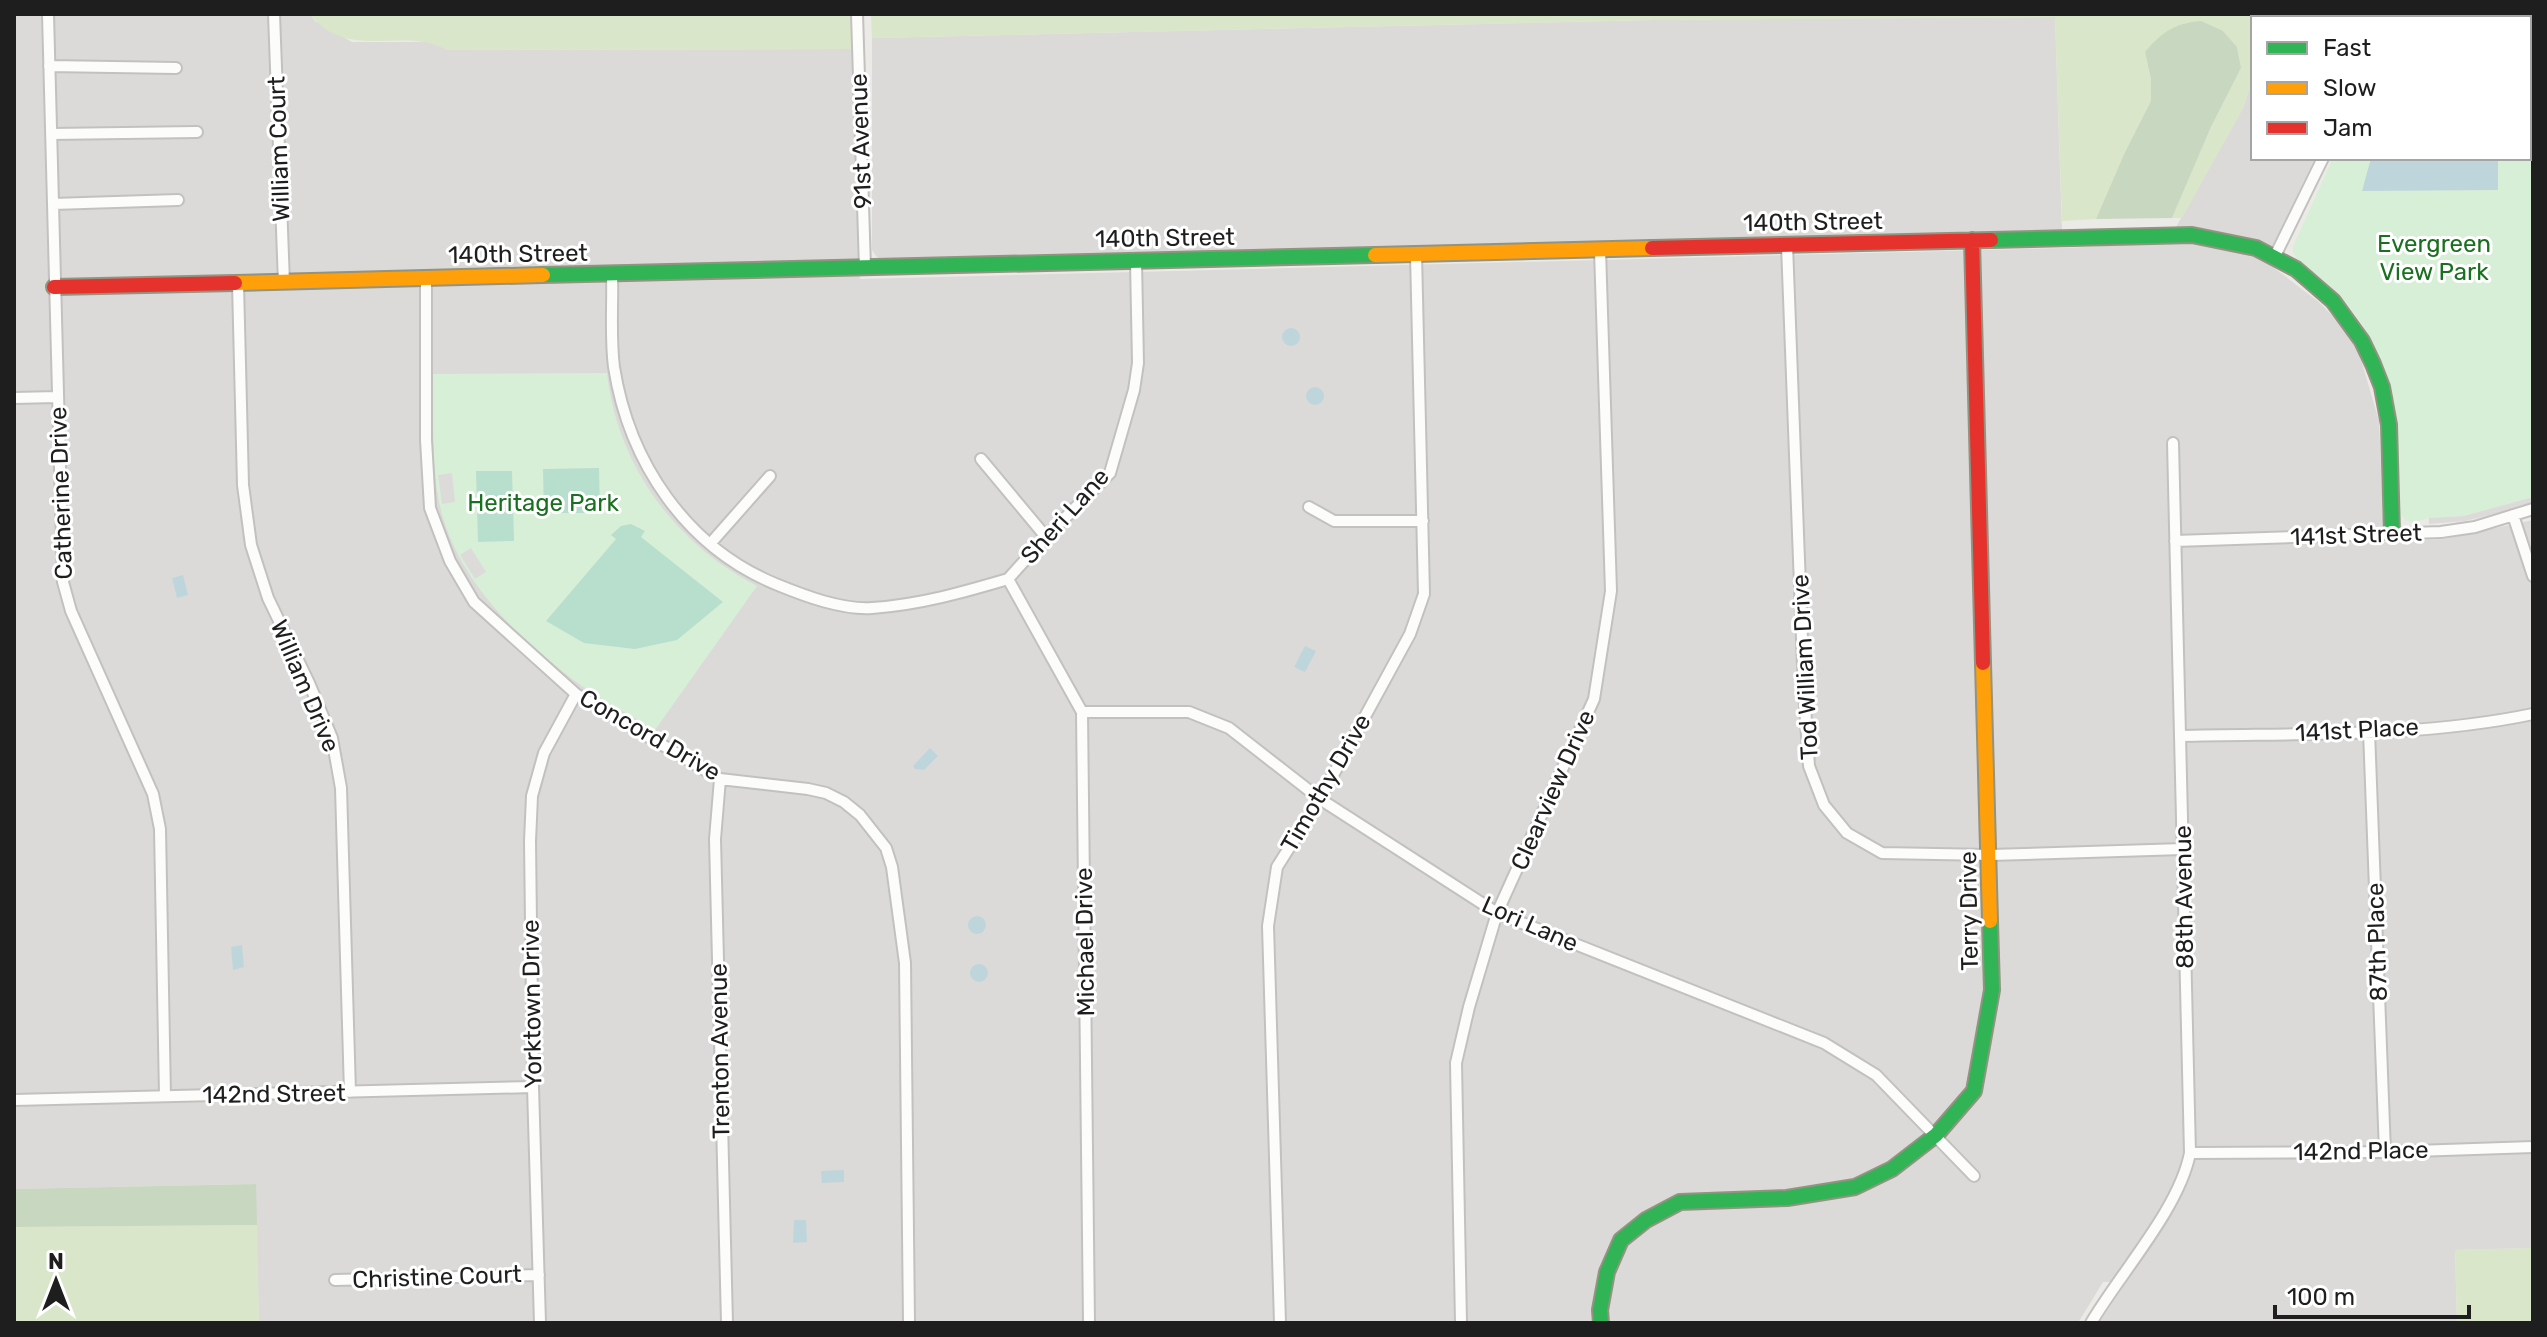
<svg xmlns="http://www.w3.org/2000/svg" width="2547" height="1337" font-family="Rubik,sans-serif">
<rect width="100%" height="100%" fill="#eceae7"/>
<path fill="#dbdad8" d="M14,14H310L315,21L352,42H434L447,50L852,49L860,279L2064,248L2167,243L2243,108L2253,78V158H2315L2265,261L2320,303L2343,327L2359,353L2379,421L2384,542L2445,539L2533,520V1248L2455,1250L2457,1323H2099L2127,1281L2103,1282L2078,1323H259L255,1184L14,1189Z
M2254,14H2343V18H2254Z
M2055,17L2062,230L885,261L877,257L872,250V38L1651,20Z"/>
<path fill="#d9e6c9" d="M310,14H851L852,49L447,50C404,25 348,63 310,14Z
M871,14H2254L2253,78L2243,108L2182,218H2172L2211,127L2241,68L2237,47L2223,31L2145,52L2151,79V101L2125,152L2096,219L2062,221L2055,17L1651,20L872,38Z
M257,1225L259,1323H14V1227Z
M2533,1248V1323H2457L2455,1250Z"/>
<path fill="#c8d7bf" d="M2201,21L2223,31L2237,47L2241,68L2211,127L2172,218L2096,219L2125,152L2151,101V79L2145,52C2162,32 2175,23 2201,21Z
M256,1184L257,1225L14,1227V1189Z"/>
<path fill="#d8efd7" d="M2361,14H2533V497L2464,516L2429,518L2412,523L2405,520L2400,514C2396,428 2400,358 2335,291C2324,279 2310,270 2298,260L2293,253V246L2333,158H2529V18H2361Z
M607,373C617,465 675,544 757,586L655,730C631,715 604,702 582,686C518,639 452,577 438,496C431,456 434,414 433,374Z"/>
<path fill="#b8decd" d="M599,468L600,513H544L543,469Z
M476,471H512L514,541L478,542Z
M631,524L645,531L641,537L723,602L677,640L635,649L584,643L546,621L616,539L611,535L621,526Z"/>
<path fill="#dcdbda" d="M452,473L455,502L442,504L438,475Z
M2533,497V503L2506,511L2465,521L2429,524V518L2464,516Z
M471,548L486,572L475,579L460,555Z"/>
<path fill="#bed6db" d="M2371,158H2498V190L2362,191Z
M1282 337a9 9 0 1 1 18 0a9 9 0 1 1-18 0Z
M1306 396a9 9 0 1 1 18 0a9 9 0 1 1-18 0Z
M183,575L188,595L177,598L172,578Z
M1305,646L1316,651L1305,672L1294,667Z
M930,748L938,756L924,770L915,769L913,766Z
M968 925a9 9 0 1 1 18 0a9 9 0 1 1-18 0Z
M242,945L244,967L233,970L231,947Z
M970 973a9 9 0 1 1 18 0a9 9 0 1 1-18 0Z
M844,1170V1182L822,1183L821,1171Z
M794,1220H806L807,1242L793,1243Z"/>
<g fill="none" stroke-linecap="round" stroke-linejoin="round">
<defs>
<path id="street" d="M48,14L63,582L71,611L153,794L160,829L165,1096
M274,14L284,283
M857,14L865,268
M2351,14V18
M49,66L176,68
M51,134L197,132
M53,204L178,200
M1787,245L1804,691L1809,766L1824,805L1847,833L1882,853L1990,855L2183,849
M2275,256L2323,158
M612,275C613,305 610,337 614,367C629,462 686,548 778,585C805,596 842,610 872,608C919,605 964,592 1008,579
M426,278V440L430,508L450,561L474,602L576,694L720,779L808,789L826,793L844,802L860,815L886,848L892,867L905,963L909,1323
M238,284L243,485L251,545L268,598L309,683L332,738L341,788L350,1092
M14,398L57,397
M981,459L1046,537
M1309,507L1334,521H1423
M2513,515L2533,576
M2175,541L2441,532L2475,527L2533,509
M710,544L770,476
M1008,579L1082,712L1089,1323
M1008,579L1046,537L1110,473L1134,390L1138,363L1136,261
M1082,712H1189L1229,728L1320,799L1497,913L1824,1043L1876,1075L1974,1176
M2369,731L2385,1152
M2180,736C2297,733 2418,738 2533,714
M720,779L715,839L727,1323
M14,1100L533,1087
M2190,1153L2385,1152L2533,1147
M335,1280L539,1275
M540,1323L533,1087L530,841L532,796L544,753L576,694
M1280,1323L1268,926L1277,867L1320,799L1410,634L1424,594L1416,254
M1461,1323L1456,1063L1469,1007L1497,913L1594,699L1611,591L1600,250
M2091,1323C2121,1272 2179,1209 2190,1153L2173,443"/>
<path id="fast" d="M1991,240L2192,235L2256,248L2296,269L2333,301L2362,341L2373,364L2382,387L2389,425L2392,533
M543,275L1375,255
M1601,1323L1600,1310L1607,1272L1621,1240L1646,1220L1680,1202L1787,1198L1855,1187L1892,1169L1936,1135L1974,1091L1992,990L1990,921"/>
<path id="slow" d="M1375,255L1652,248
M235,283L543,275
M1983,663L1990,921"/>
<path id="jam" d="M1972,240L1983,663
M1652,248L1991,240
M54,287L235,283"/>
</defs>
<use href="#street" stroke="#c2c1bf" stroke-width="14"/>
<use href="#fast" stroke="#929381" stroke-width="18"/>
<use href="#slow" stroke="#929381" stroke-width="18"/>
<use href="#jam" stroke="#929381" stroke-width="18"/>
<use href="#street" stroke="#fcfcfb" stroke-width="10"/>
<use href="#fast" stroke="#30b455" stroke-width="14"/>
<use href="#slow" stroke="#ff9f0a" stroke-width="14"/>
<use href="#jam" stroke="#e5322d" stroke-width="14"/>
</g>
<g text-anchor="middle" stroke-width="6" stroke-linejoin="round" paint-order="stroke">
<g font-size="24" fill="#1e1e1e" stroke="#fff">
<text transform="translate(861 141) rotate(-92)" y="8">91st Avenue</text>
<text transform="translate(279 149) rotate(-92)" y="8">William Court</text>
<text transform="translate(1813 222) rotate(-1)" y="8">140th Street</text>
<text transform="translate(1165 238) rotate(-1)" y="8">140th Street</text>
<text transform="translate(518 254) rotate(-1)" y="8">140th Street</text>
<text transform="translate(61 493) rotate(-92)" y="8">Catherine Drive</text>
<text transform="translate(1065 516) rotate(-48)" y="8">Sheri Lane</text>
<text transform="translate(2356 535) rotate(-2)" y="8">141st Street</text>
<text transform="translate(1805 667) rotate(-93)" y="8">Tod William Drive</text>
<text transform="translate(305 686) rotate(67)" y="8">William Drive</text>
<text transform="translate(2357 730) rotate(-3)" y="8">141st Place</text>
<text transform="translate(650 735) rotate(30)" y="8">Concord Drive</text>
<text transform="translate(1326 783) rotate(-60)" y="8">Timothy Drive</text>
<text transform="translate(1553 790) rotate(-66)" y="8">Clearview Drive</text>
<text transform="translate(2184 897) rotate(-91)" y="8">88th Avenue</text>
<text transform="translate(1969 911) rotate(-91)" y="8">Terry Drive</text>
<text transform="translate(1530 924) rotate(24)" y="8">Lori Lane</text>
<text transform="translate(1085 942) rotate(-91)" y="8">Michael Drive</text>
<text transform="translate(2377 942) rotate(-92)" y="8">87th Place</text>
<text transform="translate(532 1004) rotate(-91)" y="8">Yorktown Drive</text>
<text transform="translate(720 1051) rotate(-91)" y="8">Trenton Avenue</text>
<text transform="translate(274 1094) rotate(-1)" y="8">142nd Street</text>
<text transform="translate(2361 1151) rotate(-1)" y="8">142nd Place</text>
<text transform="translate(437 1277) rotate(-2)" y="8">Christine Court</text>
</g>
<g font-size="24" fill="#19701f" stroke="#fff">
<text x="2434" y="252">Evergreen<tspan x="2434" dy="28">View Park</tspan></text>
<text x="543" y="511">Heritage Park</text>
</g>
</g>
<rect width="2547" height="1337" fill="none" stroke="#1e1e1e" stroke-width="32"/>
<rect x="2251" y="16" width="280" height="144" fill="#ffffff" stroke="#a5a5a5" stroke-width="2"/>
<rect x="2267" y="42" width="40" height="12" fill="#30b455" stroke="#a5a5a5" stroke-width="2"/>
<text x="2323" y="56" font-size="24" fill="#1e1e1e">Fast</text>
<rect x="2267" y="82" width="40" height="12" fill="#ff9f0a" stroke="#a5a5a5" stroke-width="2"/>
<text x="2323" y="96" font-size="24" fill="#1e1e1e">Slow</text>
<rect x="2267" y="122" width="40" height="12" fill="#e5322d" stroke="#a5a5a5" stroke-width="2"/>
<text x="2323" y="136" font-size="24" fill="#1e1e1e">Jam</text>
<g transform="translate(56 1281)" stroke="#ffffff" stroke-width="6" paint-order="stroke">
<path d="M0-6L14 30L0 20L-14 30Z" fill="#1e1e1e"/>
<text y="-12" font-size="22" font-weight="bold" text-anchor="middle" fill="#1e1e1e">N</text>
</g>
<path d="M2275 1305v12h194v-12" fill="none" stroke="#1e1e1e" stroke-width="4"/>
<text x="2287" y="1305" font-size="24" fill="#1e1e1e" stroke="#ffffff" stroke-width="6" paint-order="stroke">100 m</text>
</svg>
